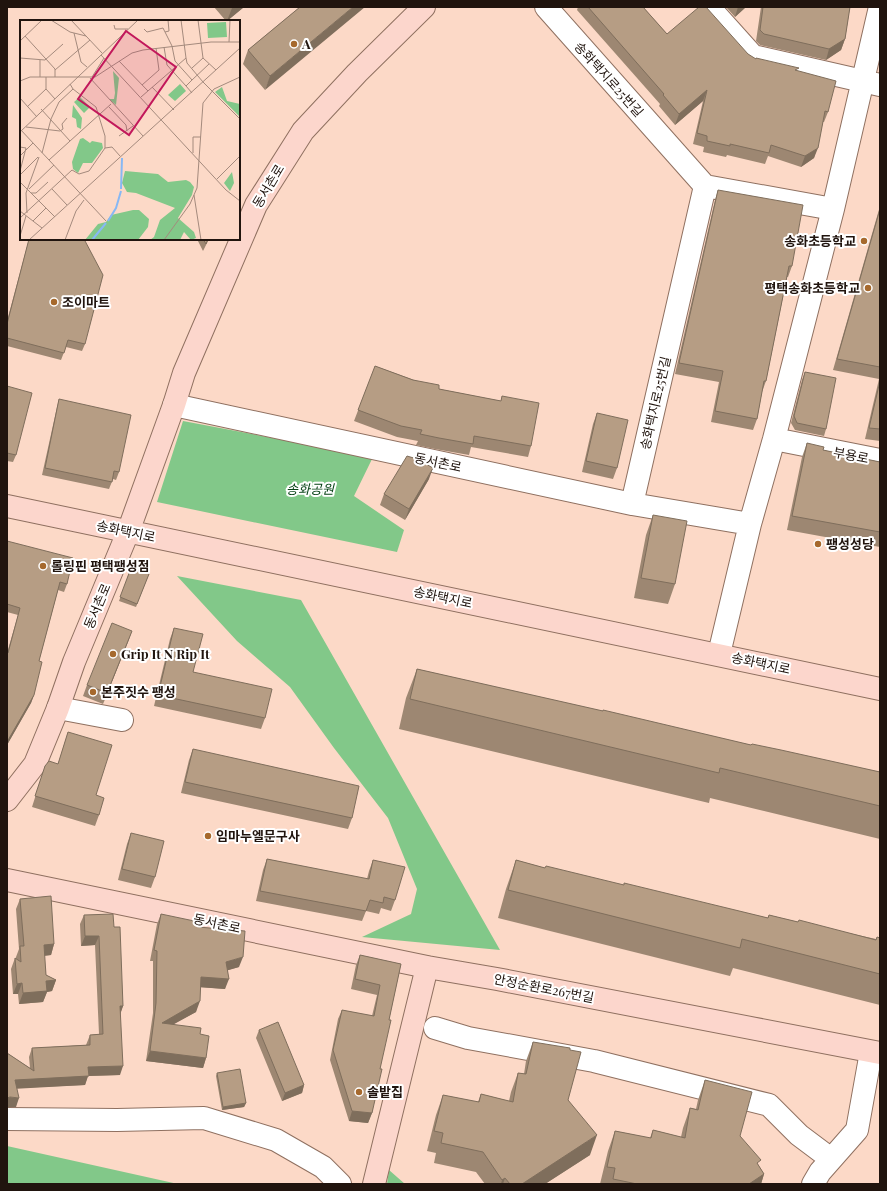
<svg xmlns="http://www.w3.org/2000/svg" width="887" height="1191" font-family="'Playfair Display','Noto Sans KR',serif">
<rect width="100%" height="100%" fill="#fcd9c7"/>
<path fill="#82c889" d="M183,421L373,457L354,496L404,530L397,552L157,502Z
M177,576L301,600L500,950L362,937L411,914L417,889L388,818L334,748L290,687L237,641Z
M7,1146L178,1184H7Z
M389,1170L405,1184H387Z"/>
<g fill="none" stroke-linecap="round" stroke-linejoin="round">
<defs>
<path id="street" d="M546,7L705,186L632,504
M709,7L753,56L880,85
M705,186L833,209
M174,405L632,504L750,524
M774,439L880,460
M719,654L750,524L774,439L833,209L880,7
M58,708L122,720
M435,1028L468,1038L594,1061L769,1105L799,1135L831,1159
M7,1119L117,1120L204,1118L276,1140L323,1167L340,1184
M813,1184L820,1172L857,1130L871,1052"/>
<path id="secondary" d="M7,506C297,569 589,626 880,689
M7,800L35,764L58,708L74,662L128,532L174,405L184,373L256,205L303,131L357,73L424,7
M7,880L427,967L497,979L880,1053
M374,1184L427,967"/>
</defs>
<use href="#street" stroke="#8f7060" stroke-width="24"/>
<use href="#secondary" stroke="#8f7060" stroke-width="24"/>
<use href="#street" stroke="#fff" stroke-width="22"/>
<use href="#secondary" stroke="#fcd6cc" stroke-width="22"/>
</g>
<path fill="#9d8772" d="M214,7H244L227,21H226Z
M300,7L265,90L243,64L248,50Z
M578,7H643L667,34L748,54L755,59L798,71L828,112L824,122H823L814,158L801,167L768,156L765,164L727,155L726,157L703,152L704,147L693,144L703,101L675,125L659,106L660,104L577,10Z
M726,7H746L735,17Z
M761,7H851V8L850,7L845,39L841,50L826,60L760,45L756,41Z
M718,190L792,266L788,277H787L766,381L762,392L757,419L753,430L711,422L719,382L675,374L715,200Z
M880,206V441L865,439L879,379L833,370Z
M29,239H84L85,344L82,351L66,347L61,360L7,346V321Z
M197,239H209L203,251Z
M375,366L439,389L501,401L502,396L531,446L528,457L471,447L469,455L435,449L416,445L418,441L397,437L354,421Z
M805,372L826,429L824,436L795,430L791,423L802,380Z
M7,386L16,455L13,462L7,461Z
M59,399L119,472L116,480L113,479L109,489L42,475L57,407Z
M597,413L617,468L613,479L582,472L593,424Z
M807,443L823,450L880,462V547L787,530L802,457Z
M429,479L405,520L380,505L384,494Z
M653,515L675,584L668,604L634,598L646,535Z
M7,541L67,584L64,592L58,590L39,661L34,695L31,703L7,745V653L18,615L7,612Z
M131,568L149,574L136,607L119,601Z
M174,628L193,672L265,718L261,729L154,706L170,639Z
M132,631L103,704L83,696L87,685Z
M417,669L751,745L880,772V839L710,798L709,803L399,729L406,698Z
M68,732L96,795L99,815L95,826L32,807L45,766L58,764Z
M193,749L352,818L348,829L181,793L189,760Z
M131,833L155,877L151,888L118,880L127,844Z
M267,859L367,879L369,871L373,860L395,900L391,911L381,908L379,914L366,911L362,921L256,901L263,870Z
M516,860L545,868L768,918L769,915L798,922L876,939L880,938V1005L733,968L730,976L498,918L506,889Z
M20,899L54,944L51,955L44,956L46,975L56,980L52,991L47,992L43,1002L19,1004L18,994H13L11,969L15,958L16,959V957L19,949L16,909Z
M161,914L198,927L239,967L228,970L225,989L200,987L196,1012L173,1024L200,1034L206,1058L203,1068L146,1061L153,1013V961H150L157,924Z
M84,915L114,927L123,1006L120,1014V1075L88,1076L85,1085L17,1088L16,1107L7,1053L30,1068L29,1057L32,1048L86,1045L90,1035L99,1034L95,945L81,946L80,924Z
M360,955L401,964L389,1020L372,1113L368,1123L349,1121L330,1060L338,1019L342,1010L372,1016L377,995L351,989L356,965Z
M259,1030L304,1085L302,1093L282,1101L256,1038Z
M533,1042L568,1100L590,1155L545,1184H485L476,1172L434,1163L436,1153L427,1151L436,1115L443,1095L478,1102L481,1094L509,1101L511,1092L518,1073L524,1074L526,1061Z
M217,1073L246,1103L244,1107L222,1110L216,1076Z
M705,1080L764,1174L761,1184H600L608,1151L615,1131L650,1138L653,1130L681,1137L683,1128L690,1108L696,1109L698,1100Z"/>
<path fill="#7f6e5c" d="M232,7H244L227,21L232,8Z
M353,7H365L265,90L270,76Z
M738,7H746L735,17Z
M845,39L841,50L826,60L829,49Z
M707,90L703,101L675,125L679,114Z
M818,148L814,158L801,167L805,156Z
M433,468L429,479L405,520L409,509Z
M132,631L128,642L103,704L107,693Z
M34,695L31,703L7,745V742Z
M85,936H99L95,945L81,946Z
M54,944L51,955L40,956L44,945Z
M243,957L239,967L222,972L226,962Z
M201,977L229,979L225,989L197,987Z
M56,980L52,991L47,992L43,1002L19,1004L23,993L46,981Z
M22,983L18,994H13L17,984Z
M200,1001L196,1012L158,1033L162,1023Z
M120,1006H123L120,1015Z
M150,1051L206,1058L203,1068L146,1061Z
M123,1066L120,1075L88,1076L85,1085L12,1089L15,1080L88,1067Z
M304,1085L302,1093L282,1101L285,1093Z
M10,1097L19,1098L16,1107H7V1098Z
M246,1103L244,1107L222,1110L223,1107Z
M352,1111L372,1113L368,1123L349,1121Z
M597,1135L590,1155L545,1184H522Z
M764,1174L761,1184H749Z
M505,1178L503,1184H501L502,1180Z"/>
<path fill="#b69d84" stroke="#7f6e5c" d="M300,7H353L270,76L248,50Z
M588,7H643L667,34L699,7H706L748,54L756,59V58L799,68L795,70L836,81L828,112L825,111L818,148L805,156L771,145L769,153L730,144V146L707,141V136L697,133L707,90L679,114L663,95L664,94Z
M763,7H850L845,39L829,49L764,34L760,30Z
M718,190L803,205L792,266H789L766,381H764L757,419L715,411L723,371L679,363Z
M880,209V367L837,359Z
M29,239H84L103,275L85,344L68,340L64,353L7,338V324Z
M203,239H208L206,244Z
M375,366L413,380L439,385V389L501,401L502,396L539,403L531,446L474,436L473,444L439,438L420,434L422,430L401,426L358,410Z
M805,372L836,378L826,429L797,423L794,416Z
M880,381V429L869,428Z
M7,386L32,393L16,455L7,453Z
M59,399L131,415L119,472L114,471L112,482L45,468Z
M597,413L628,420L617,468L586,461Z
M807,443L824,447L823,450L880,462V532L792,516Z
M407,456L417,459L433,468L409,509L384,494Z
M653,515L687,521L675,584L641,578Z
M7,541L73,558L67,584L60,582L39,661L42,662L34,695L7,742V653H8L20,608L7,604Z
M131,568L149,574L137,604L120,597Z
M112,623L132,631L107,693L87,685Z
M174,628L203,634L193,672L272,689L265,718L158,695Z
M417,669L603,711V710L751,745L752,744L781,750L880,772V806L720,768L719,773L410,699Z
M68,732L112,745L96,795L104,798L99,815L35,796L45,766L49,761L58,764Z
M193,749L359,786L352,818L185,782Z
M131,833L164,841L155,877L122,869Z
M267,859L369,879L373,860L405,867L395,900L384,897L383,903L370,900L366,911L260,891Z
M516,860L545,868L546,866L624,885V883L768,918L769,915L798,922L799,920L876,940L877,937L880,938V974L742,939L740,948L508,890Z
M51,896L54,944L44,945L46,975L56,980L46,981L47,991L23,993L22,983L17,984L15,958L21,962L20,946H24L20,899Z
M113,914L114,927H120L123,1006H120L123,1066L88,1067L89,1076L15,1080L19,1098L10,1097L7,1098V1053L34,1071L32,1048L90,1045V1035L103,1034L99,936H85L84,915Z
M161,914L199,922L198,927L245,931L243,957L226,962L229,979L201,977L200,1001L162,1023L201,1028L200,1034L209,1036L206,1058L150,1051L156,1003L157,951L154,950Z
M360,955L401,964L389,1020H391L380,1069H382L372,1113L352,1111L333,1050L342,1010L374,1016L380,985L355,979Z
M278,1022L304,1085L285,1093L259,1030Z
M533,1042L570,1048V1050L581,1052L568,1100L597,1135L522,1184H510L505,1178L502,1180L483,1152L441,1143L443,1133L434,1131L443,1095L479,1102L481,1094L513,1102L518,1073L526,1074Z
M240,1069L246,1103L223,1107L217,1073Z
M705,1080L752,1092L740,1136L761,1160L757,1163L764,1174L749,1184H637L613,1179L615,1168L607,1167L615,1131L651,1138L653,1130L685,1138L690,1108L698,1110Z"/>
<g fill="#a6692d" stroke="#fff" stroke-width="1.5">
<circle cx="294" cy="44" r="4"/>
<circle cx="864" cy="241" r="4"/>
<circle cx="868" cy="288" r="4"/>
<circle cx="54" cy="302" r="4"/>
<circle cx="818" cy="544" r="4"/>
<circle cx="43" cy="566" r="4"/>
<circle cx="113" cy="654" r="4"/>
<circle cx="93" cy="692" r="4"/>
<circle cx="208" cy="836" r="4"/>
<circle cx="359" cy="1092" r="4"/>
</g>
<g text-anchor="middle" stroke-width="4" stroke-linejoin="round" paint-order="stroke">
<g font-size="13" font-weight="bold" fill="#20140e" stroke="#fff" text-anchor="start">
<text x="302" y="49">A</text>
<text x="856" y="246" text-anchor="end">송화초등학교</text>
<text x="860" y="293" text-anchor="end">평택송화초등학교</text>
<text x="62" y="307">조이마트</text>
<text x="826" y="549">팽성성당</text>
<text x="51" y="571">롤링핀 평택팽성점</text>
<text x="121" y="659">Grip It N Rip It</text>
<text x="101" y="697">본주짓수 팽성</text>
<text x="216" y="841">임마누엘문구사</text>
<text x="367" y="1097">솔밭집</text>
</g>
<g font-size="13" fill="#20140e" stroke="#fff">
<text transform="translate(609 79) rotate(48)" y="5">송화택지로25번길</text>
<text transform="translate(268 186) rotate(-59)" y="5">동서촌로</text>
<text transform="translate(655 403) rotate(-77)" y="5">송화택지로25번길</text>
<text transform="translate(851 455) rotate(11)" y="5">부용로</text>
<text transform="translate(438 462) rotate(12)" y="5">동서촌로</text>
<text transform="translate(126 531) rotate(12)" y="5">송화택지로</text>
<text transform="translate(443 597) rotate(12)" y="5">송화택지로</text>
<text transform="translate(97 606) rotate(-67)" y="5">동서촌로</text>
<text transform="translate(761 663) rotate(12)" y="5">송화택지로</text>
<text transform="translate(217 923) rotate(12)" y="5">동서촌로</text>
<text transform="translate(544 988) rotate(11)" y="5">안정순환로267번길</text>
</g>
<g font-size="13" font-style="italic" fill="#064215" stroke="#fff">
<text x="310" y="494">송화공원</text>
</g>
</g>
<g transform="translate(20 20)">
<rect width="220" height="220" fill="#fcd9c7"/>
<path d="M206,2L207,17L188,18L187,3ZM93,51L99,58L96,85L89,79H94L95,73ZM160,64L166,71L155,81L148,75ZM202,67L207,81L220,84V97L195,72ZM60,77L70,87L64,93L54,82ZM53,85L62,98L61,109L57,107L56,99L52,97ZM63,118L70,123L72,121L82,123L83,128L72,143H63L58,153L53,149L52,142L60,119ZM105,151L138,154L148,162L166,160L170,162L174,167L172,175L158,198L174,212L176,218L171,220L164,212L160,220H130L134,217L140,200L155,188L116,173L107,172L102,163ZM212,152L214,163L210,171L204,163ZM113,190H119L129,199L128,207L118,220H65L78,204L86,202L91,195Z" fill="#82c889"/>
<path fill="none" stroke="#87b8f4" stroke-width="2" d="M101,169L102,138M88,201L96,188L101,171M72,220L86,203"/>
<path fill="none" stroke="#a48a7d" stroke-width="1" d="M31,0L50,12L66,16M51,0L82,33M161,0L166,38M178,0L183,38L196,50M94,5L95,9H108M124,9L127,12L143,8L152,26L155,41L172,60L166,66L172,73M145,12L149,11L148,0M54,13L61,42L67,47M5,16L35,49V57M0,21L22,0M209,22L210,0M144,27L147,45L166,66M81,35L206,170L220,181M0,38L25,40L43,24M20,40V57M99,41L128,71M172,48L183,38M35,50L70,20M72,57L84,38M70,58L123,116M172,60L189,44M0,61L10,57H75L112,33L123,30L191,22H220M122,65L139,50L136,28M132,67L154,90M26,69L35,79M121,77L166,38L167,43L183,62L220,99M0,78L17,97M7,87L26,69V57M89,87L106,105L107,111M21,89L50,121M6,107L40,111L43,109L42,104L47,98M0,109L86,201M0,112L118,0M99,116L113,106M0,127L6,128L0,151M85,128L92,127L100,136M22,133L31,99L39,82L53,69L50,64M173,133V117H181M0,136L13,123M29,140L91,84M0,155L18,137M197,159L220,136M0,162L35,197M9,169L34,145M32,169L47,185M11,173H16L28,162M174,175L181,220M0,191L22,208M7,193L6,173L19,137M0,198L52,150L59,154L69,151L85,128V116L76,87L53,69M13,201L26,188M0,216L6,196M9,220L220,28M45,220L56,191L64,180M144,220L170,184L177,168L183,83L194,69L220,57"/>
<path fill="#c2185b" fill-opacity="0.15" stroke="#c2185b" stroke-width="2" d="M106,11L156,47L109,115L58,79Z"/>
<rect width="220" height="220" fill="none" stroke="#20140e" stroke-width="2"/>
</g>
<rect width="887" height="1191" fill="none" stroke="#20140e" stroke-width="16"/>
</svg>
